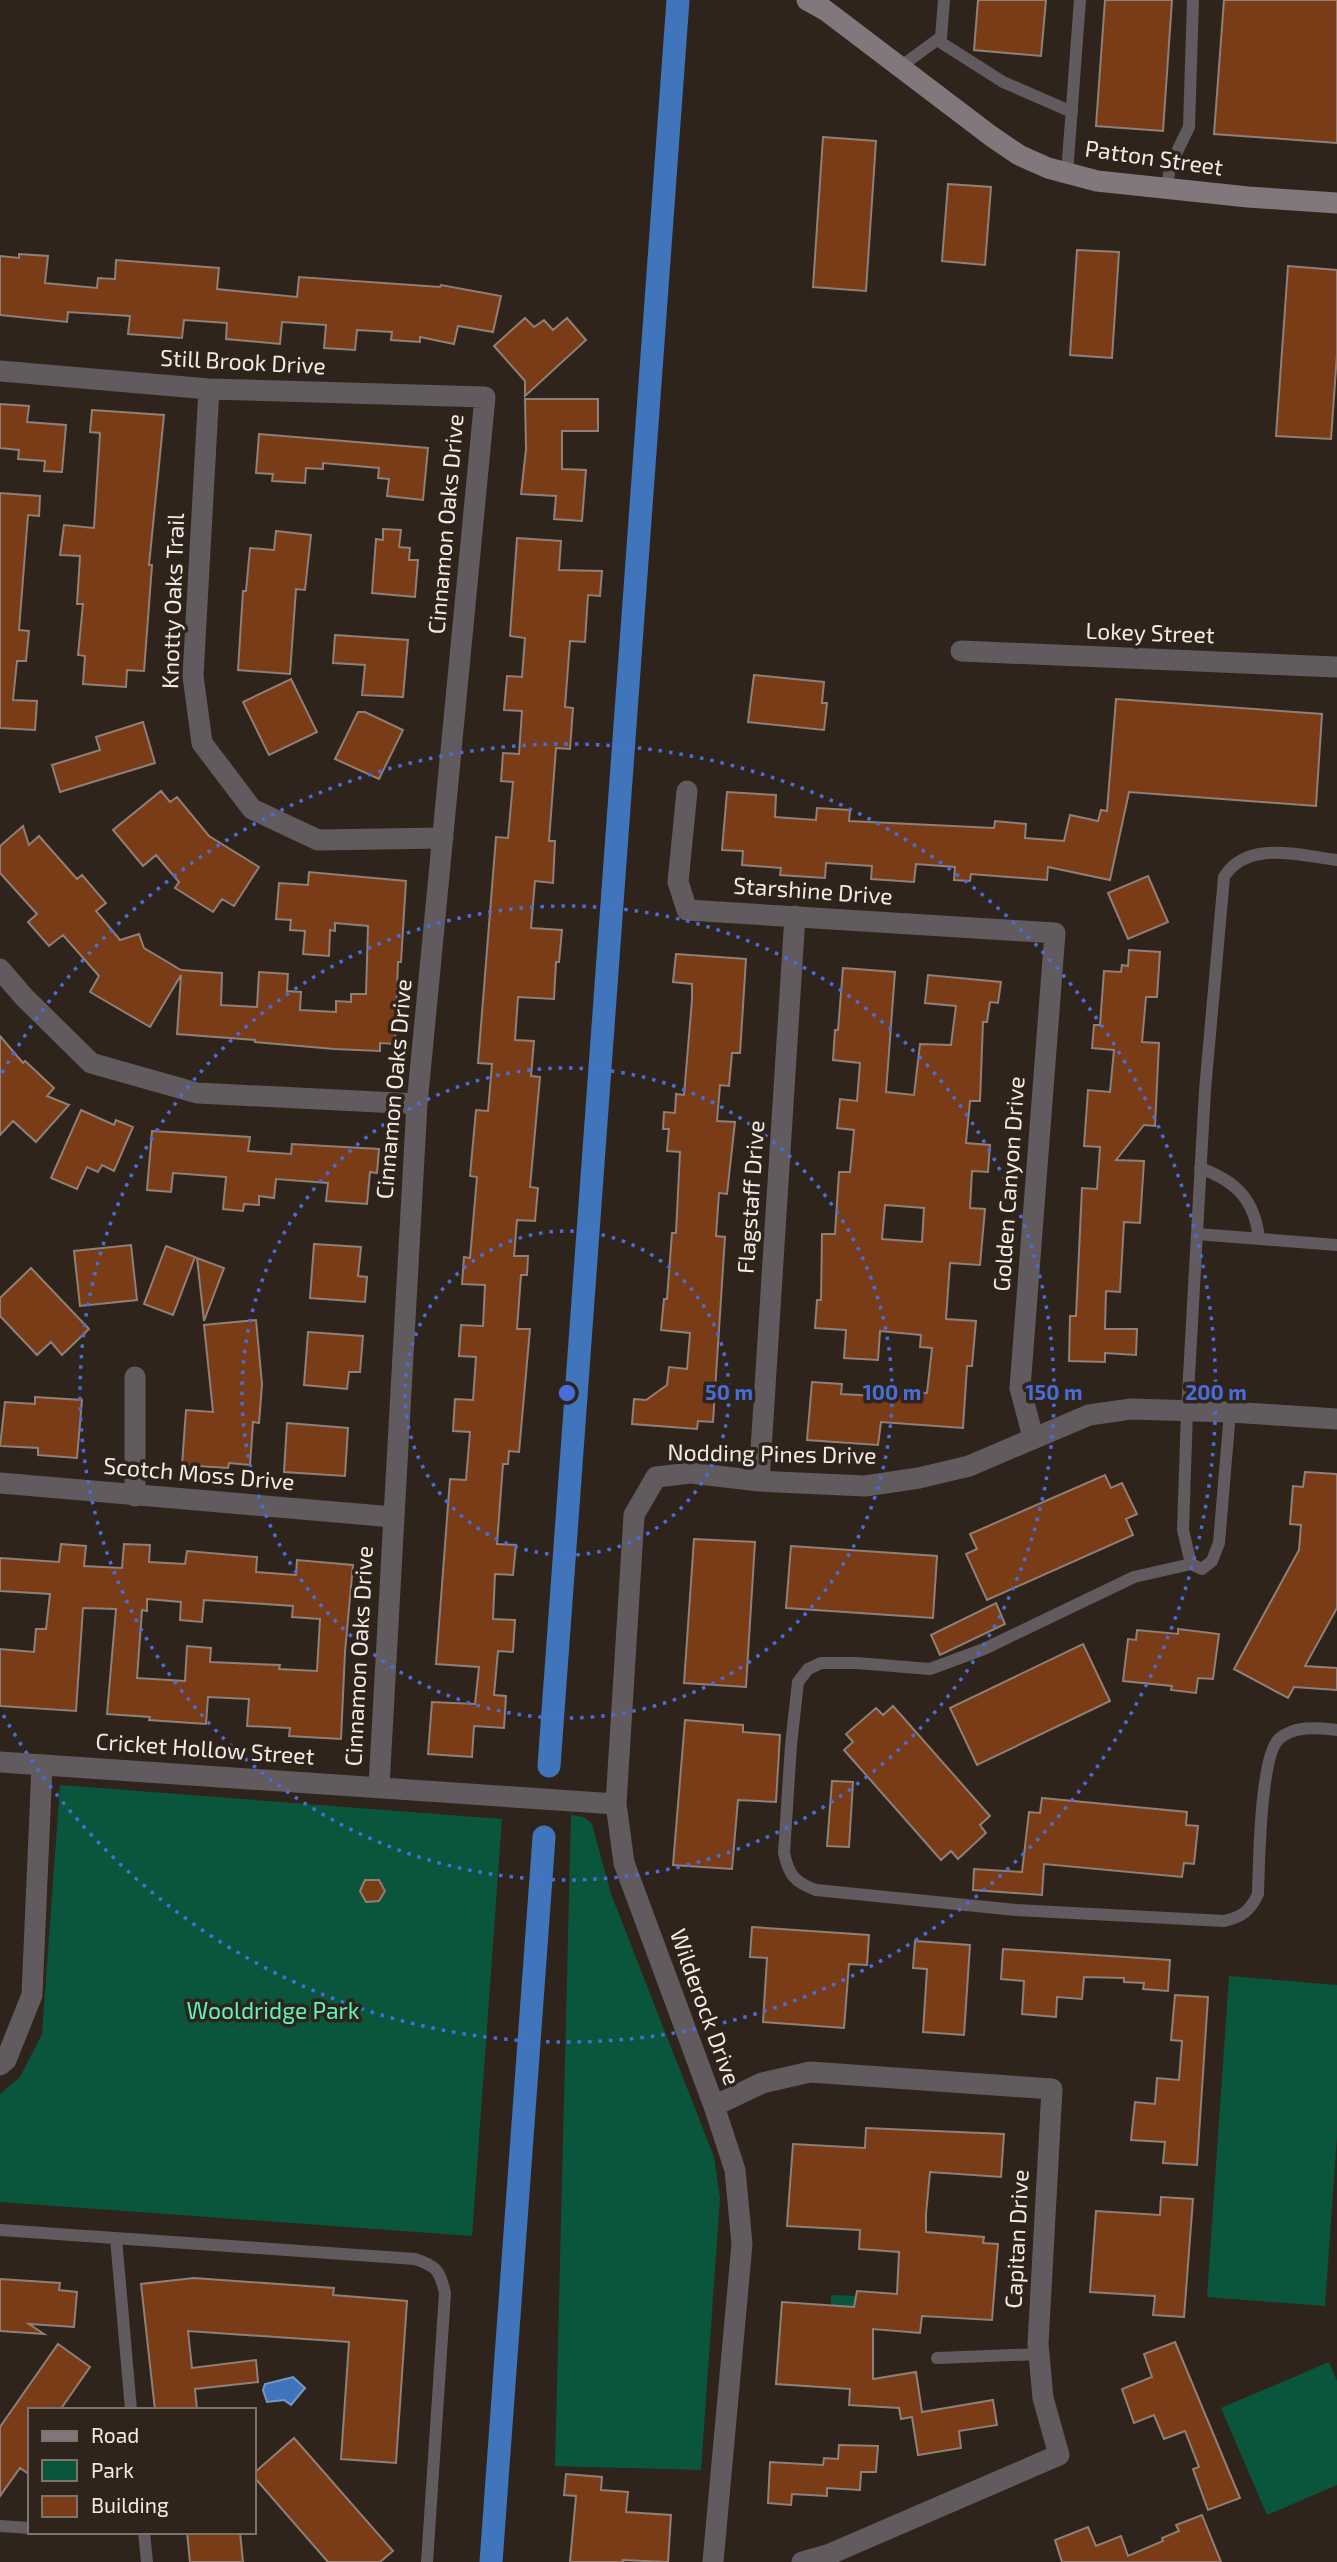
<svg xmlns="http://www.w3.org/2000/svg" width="1337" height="2562" font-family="'Exo 2',sans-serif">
<rect width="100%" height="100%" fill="#2f241b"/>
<path fill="#0a563d" d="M60,1785L502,1819L472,2236L0,2202V2094L20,2077L42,2034Z
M571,1815L584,1817L592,1824L611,1894L714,2157L720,2198L701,2470L555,2466Z
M1229,1976L1337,1985V2136L1325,2306L1207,2297Z
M831,2295L856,2296L855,2315L831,2327Z
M1329,2362L1337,2381V2485L1267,2515L1221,2408Z"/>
<path fill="#4175bb" stroke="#7698c7" stroke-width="2" d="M293,2377L305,2388L291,2405L284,2400L267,2402L263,2390L265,2384Z"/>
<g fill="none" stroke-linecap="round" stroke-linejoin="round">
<path stroke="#4175bb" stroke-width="23" d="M549,1766L678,0
M491,2562L544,1837"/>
</g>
<path fill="#793c17" stroke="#8f7f77" stroke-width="2" fill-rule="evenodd" d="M978,0H1046L1041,56L974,50Z
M1105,0H1172L1163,131L1096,126Z
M1224,0H1337V143L1214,134Z
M823,137L876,141L866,291L813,287Z
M948,184L991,187L985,265L942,261Z
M1077,250L1119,252L1112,358L1070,355Z
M19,254L48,256L45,283L97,288L98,278L115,279L116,260L219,268L217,289L297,297L299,277L440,287L441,285L501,296L493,332L458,326L454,344L420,337V342L391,340L392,332L357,330L355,350L324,348L326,325L282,322L280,344L226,339L227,323L184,320L182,338L128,334L130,316L68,312L67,322L0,315V256L19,258Z
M1288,266L1337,270V354L1331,439L1276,436Z
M525,318L534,327L544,320L553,330L567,318L586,340L525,396V381L494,346Z
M525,399H598V431H562V469L586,470L582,521L554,519L556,496L521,494L526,449Z
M0,404L29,406L27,422L66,425L62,472L44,471L45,461L18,459L19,450L0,448Z
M92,410L164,415L149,565H152L144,671L127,670L126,687L83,684L85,656L78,655L83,604H77L80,556L60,555L64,525L94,528L100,433L90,432Z
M259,434L428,448L423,500L387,496L389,479L378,478L379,468L323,463V469L306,468L305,483L272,481L273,474L256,473Z
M0,493L40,496L39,516L28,515L19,630L29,631L26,661H17L13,700L37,701L35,730L0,728Z
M383,529L401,530L399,547L410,548L409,560H418L415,597L372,593L376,539L383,540Z
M276,531L311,535L305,590L296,589L290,674L238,670L243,591H246L250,548L274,550Z
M517,538L561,541L559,570L602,571L600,596L588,595L585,642L570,641L565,707L573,708L570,749L556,748L549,841H555L553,883L535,881L531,928L562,930L559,962H556L554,999L518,997L515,1040L534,1041L531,1076L540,1077L530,1187L538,1188L535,1221L517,1220L514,1256H528L527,1275H521L517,1329H530L519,1452L509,1451L508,1464H503L497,1544L516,1545L513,1575L495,1574L493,1619L515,1620L513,1652L498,1651L494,1695L506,1696L504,1728L474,1726L472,1757L428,1754L432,1702L475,1704L479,1667L436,1664L450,1479L466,1480L470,1432L453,1431L455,1399L473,1400L476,1357L459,1356L461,1325L483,1326L485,1285L462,1284L464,1257L470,1258L477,1177L470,1176L476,1110L488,1111L492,1064L478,1063L496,837L508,838L513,782L501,781L503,753L519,754L522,711L504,710L507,676L522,677L525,638L510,636Z
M335,635L408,640L403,697L362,695L365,665L333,663Z
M754,675L824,682L822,703H827L824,730L748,722Z
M291,679L317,732L269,755L243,702Z
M1116,699L1322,714L1316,806L1129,792L1110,880L1048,867L1047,880L971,874L970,881L954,880L955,867L916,864L914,882L871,879L872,866L826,863L825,878L780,875L781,868L742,865L743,851L722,850L727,792L776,795L775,817L816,820L817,808L850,810L849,821L994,828L995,821L1026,824L1025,838L1064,841L1070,815L1098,821L1101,810L1107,811Z
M358,712H365L403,730L379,779L335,759Z
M143,722L155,763L60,792L52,765L100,750L96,737Z
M161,791L170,802L177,797L209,836L259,867L234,906L222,899L213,912L175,888L179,882L156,855L143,866L113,830Z
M23,826L29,845L39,836L77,879L82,875L106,903L96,911L120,940L139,934L144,948L181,970L222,973L221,1005L257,1007L259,972L288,974L287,991L301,992L300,1010L336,1012V1001L351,1002V994H366L368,926L335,923V931L330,930L329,956L303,954L305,931L290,930L291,920L276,919L279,883L308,885L309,872L406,881L401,962H398L395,1044L380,1043V1051L334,1049L255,1042V1040L177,1034L181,975L150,1027L90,992L99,976L63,935L49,946L28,922L37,914L0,873V846Z
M1148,876L1168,922L1128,939L1108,893Z
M1129,950L1160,952L1157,997H1146L1142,1042L1159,1043L1155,1126L1144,1125L1116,1160L1144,1161L1140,1223L1124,1222L1120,1292L1106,1291L1105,1329H1137L1136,1355L1105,1353V1362L1069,1361L1070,1316H1076L1082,1188L1097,1189L1100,1147L1084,1146L1088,1090L1110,1092L1114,1050L1092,1048L1094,1025H1100L1104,971L1121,972L1122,965L1128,966Z
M676,954L746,959L740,1053H732L729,1086L720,1085L717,1121L735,1122L727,1194L719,1193L716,1236L725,1237L713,1422L698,1421L697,1429L632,1424L634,1399L646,1400L667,1385L669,1367L687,1369L690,1333L661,1330L664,1299H667L672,1233H676L680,1152L667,1151L669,1129H663L664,1112L675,1113L676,1094L684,1095L692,1000V984L673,982Z
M843,968L895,972L886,1092L914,1095L920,1044L951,1045L956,1006L925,1003L928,975L1001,982L998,1003L990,1002L987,1022H983L980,1101H970L966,1143L990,1145L988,1172L972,1171L970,1208L985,1209L980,1265L950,1263L946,1319L976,1321L972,1366H967L963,1428L881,1422L878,1445L807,1440L812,1382L842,1384L841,1394L896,1397L897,1391L927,1393L932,1348L920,1347L921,1335L880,1331L878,1360L844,1358L846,1330L815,1328L817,1300H821L822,1234H835L839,1172H850L854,1130L837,1128L840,1099L857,1101L860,1063L833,1060L835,1030H838ZM885,1205L924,1208L922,1242L882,1239Z
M0,1036L23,1063L25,1061L54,1088L47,1096L69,1105L36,1142L13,1121L0,1135Z
M81,1110L114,1125L116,1120L133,1127L114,1171L102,1165L98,1172L87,1167L77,1189L51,1178Z
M152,1131L250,1137L248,1151L291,1154L292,1144L379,1149L377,1173L370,1172L367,1204L326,1201L328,1183L276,1179L274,1198L259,1196V1205L244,1204L243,1211L223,1209L226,1177L173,1173L171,1192L147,1190Z
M314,1244L361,1247L358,1276L367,1277L365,1302L310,1298Z
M131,1245L137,1300L80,1306L74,1251Z
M166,1246L195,1257L173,1315L144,1304Z
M197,1258L224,1268L204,1321Z
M31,1268L89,1329L62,1355L51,1342L37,1355L0,1316V1298Z
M256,1320L262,1384L259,1423L253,1422L250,1465L229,1463L228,1468L182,1465L186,1410L213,1412L204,1325Z
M308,1332L363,1336L360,1372H349L347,1389L304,1385Z
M35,1397L82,1400L77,1458L38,1455V1448L0,1446L5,1402L35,1404Z
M287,1423L348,1428L345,1476L284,1472Z
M1305,1472L1337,1474V1608L1305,1666L1337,1668V1690L1294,1687L1288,1698L1234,1669L1299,1550L1301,1525L1290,1524L1293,1486L1303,1487Z
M1105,1475L1111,1488L1122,1483L1137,1514L1126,1519L1133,1535L987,1600L966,1554L977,1549L970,1534Z
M694,1539L755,1542L746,1687L684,1683Z
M61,1544L86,1546L84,1566L122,1568L124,1544L150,1545L149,1562L185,1564L187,1551L257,1557L256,1572L296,1575L297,1560L353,1565L345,1652L341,1739L289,1736L290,1728L247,1726L249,1699L208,1697L206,1724L149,1720L150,1717L107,1714L116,1609L83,1608L76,1711L0,1706V1649L34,1652L36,1629H46L50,1594L0,1591V1558L59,1562ZM147,1599L181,1602L180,1620L202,1622L204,1600L293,1606L292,1617L320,1619L317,1671L279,1669L280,1665L210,1662L211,1648L187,1646L185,1681L137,1678L142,1610L147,1611Z
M791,1546L937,1556L933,1618L786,1608Z
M996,1603L1005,1624L940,1655L931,1635Z
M1178,1629L1219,1634L1213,1679L1198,1678L1196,1693L1171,1690L1172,1686L1123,1681L1128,1639L1136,1640L1137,1630L1178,1634Z
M1083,1644L1110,1701L977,1765L950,1708Z
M893,1706L990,1816L980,1825L986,1833L958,1859L951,1851L941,1860L844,1750L853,1742L846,1734L876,1708L883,1715Z
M685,1720L743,1725V1732L780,1735L776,1802L738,1800L732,1869L673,1865Z
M832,1781L853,1782L849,1847L827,1846Z
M1042,1798L1187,1812L1186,1825L1198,1826L1194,1864L1184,1863L1182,1877L1044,1864L1042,1895L973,1890L974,1869L1022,1872L1029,1812L1040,1813Z
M365,1880H379L385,1891L379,1901L366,1902L360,1891Z
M752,1927L869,1935L867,1965L849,1964L844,2028L763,2022L767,1958L750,1957Z
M915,1941L970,1945L964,2035L923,2032L927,1969L913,1968Z
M1003,1949L1170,1960L1168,1991L1143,1989L1144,1983L1124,1982V1978L1084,1977L1082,1999L1057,1997L1056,2017L1022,2014L1024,1981L1001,1979Z
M1175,1995L1208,1997L1197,2165L1163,2163L1165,2142L1131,2140L1135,2102L1155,2104L1157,2078L1179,2080L1182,2041L1171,2040Z
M866,2128L1004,2134L1001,2177L930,2172L926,2214V2232L984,2237L983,2243L998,2244L992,2320L922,2316L920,2333L873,2329V2379L916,2372L922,2412L993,2400L997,2425L959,2431L961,2448L918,2455L912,2417L901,2419L899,2408L849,2405L850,2389L776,2384L782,2302L854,2307L857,2291L897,2294L899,2252L859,2249L860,2230L787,2226L793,2144L865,2148Z
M1161,2197L1193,2199L1184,2317L1153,2315L1155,2296L1090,2292L1096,2211L1160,2215Z
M194,2278L334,2288L333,2295L407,2301L396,2463L341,2459L349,2342L188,2331L192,2368L256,2360L258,2382L195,2389L197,2410H155L141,2284Z
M0,2279L60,2283L59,2290L77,2292L74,2327L29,2324L44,2334L0,2331Z
M1175,2342L1240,2498L1208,2510L1193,2469L1199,2467L1185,2431L1164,2439L1154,2415L1134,2423L1122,2389L1152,2377L1144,2354Z
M58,2344L90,2367L60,2410H30V2475L20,2468L0,2496V2427Z
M294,2438L393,2551L380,2562H328L254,2477V2473Z
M839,2445L878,2446L876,2472H861L860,2490L827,2488V2496L792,2494L791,2505L768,2503L770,2462L823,2465L824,2458L838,2459Z
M566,2474L602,2477L601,2490L628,2492L626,2512L671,2515L668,2562L623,2560V2562H570L576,2496L564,2495Z
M1202,2515L1221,2562H1062L1055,2540L1088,2527L1096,2546L1121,2536L1128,2556L1163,2541L1162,2538L1179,2531L1176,2525Z
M187,2532H240L243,2562H190Z"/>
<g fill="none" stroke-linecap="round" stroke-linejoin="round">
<path stroke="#615a5e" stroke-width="12" d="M937,40L1003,82L1072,112
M900,67L941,37L944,0
M1067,173L1080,0
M1167,189L1170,166L1189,127L1193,0
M1200,1168C1236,1181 1255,1200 1259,1239
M1197,1234L1337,1245
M1230,1412L1219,1543L1212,1561L1202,1569L1191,1564L1134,1577L984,1649L930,1669L857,1663H821L808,1669L798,1682L791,1745L784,1853C789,1875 794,1882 816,1890L1016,1910L1224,1921C1242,1917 1250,1911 1258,1894C1259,1865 1260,1756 1279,1739C1295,1725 1318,1728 1337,1730
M1191,1564L1183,1530L1187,1412L1205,1090L1224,877C1247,839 1301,856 1337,860
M0,2230L415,2259C437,2266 440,2271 445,2293L427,2562
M116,2238L131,2410
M937,2358L1039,2354
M0,2526L30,2528
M144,2532L147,2562"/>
<path stroke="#615a5e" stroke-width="21" d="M0,371L209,389L485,397L417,1104L379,1786
M209,389L193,676L202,743L252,809L318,840L443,838
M961,651L1337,667
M687,791L678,882L687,910L1055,933L1020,1388L1033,1437
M0,969L24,997L91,1063L197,1093L417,1104
M135,1377V1496
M759,1481L795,916
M0,1483L393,1517
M0,1762L616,1804
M0,2065L6,2060L32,1995L42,1766
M714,2106L762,2083L810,2072L1052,2089L1038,2344L1043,2398L1059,2455L830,2554L802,2562
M713,2562L742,2244L735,2170L714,2106L624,1863L616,1804L634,1515L656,1477L691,1473L759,1481L865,1486L919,1478L969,1466L1089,1415L1131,1409L1230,1412L1337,1419"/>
<path stroke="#81777c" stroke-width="21" d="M807,0L825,10L991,136L1019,155L1048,168L1097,181L1248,197L1337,203"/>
</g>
<g fill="none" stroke="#486dda" stroke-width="3.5" stroke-dasharray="3.5 7">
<circle cx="567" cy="1393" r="162"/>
<circle cx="567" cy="1393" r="325"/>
<circle cx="567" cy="1393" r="487"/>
<path d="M2 1073A649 649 0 1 1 2 1713"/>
</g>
<g text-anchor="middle" stroke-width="7" stroke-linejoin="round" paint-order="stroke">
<g font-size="23" fill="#f2eae4" stroke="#2f241b">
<text transform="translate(1154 158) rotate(8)" y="8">Patton Street</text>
<text transform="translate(243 362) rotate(3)" y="8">Still Brook Drive</text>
<text transform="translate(446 524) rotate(-85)" y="8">Cinnamon Oaks Drive</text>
<text transform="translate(173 601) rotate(-88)" y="8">Knotty Oaks Trail</text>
<text transform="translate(1150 633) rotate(2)" y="8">Lokey Street</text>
<text transform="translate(813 891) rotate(4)" y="8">Starshine Drive</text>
<text transform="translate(394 1089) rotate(-85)" y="8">Cinnamon Oaks Drive</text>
<text transform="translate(1009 1184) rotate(-86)" y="8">Golden Canyon Drive</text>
<text transform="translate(751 1197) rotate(-86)" y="8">Flagstaff Drive</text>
<text transform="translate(772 1454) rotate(1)" y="8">Nodding Pines Drive</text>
<text transform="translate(199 1474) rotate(5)" y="8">Scotch Moss Drive</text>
<text transform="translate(359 1656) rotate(-87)" y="8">Cinnamon Oaks Drive</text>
<text transform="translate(205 1749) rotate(4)" y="8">Cricket Hollow Street</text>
<text transform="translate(705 2007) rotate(70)" y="8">Wilderock Drive</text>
<text transform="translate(1017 2239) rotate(-87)" y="8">Capitan Drive</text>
</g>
<g font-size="23" fill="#5df5bc" stroke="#2f241b">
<text x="273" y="2019">Wooldridge Park</text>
</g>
</g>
<circle cx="567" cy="1393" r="10" fill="#486dda" stroke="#2f241b" stroke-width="3.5"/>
<g font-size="21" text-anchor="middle" font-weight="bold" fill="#486dda" stroke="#2f241b" stroke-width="7" stroke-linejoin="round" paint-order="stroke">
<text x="729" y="1400">50 m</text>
<text x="892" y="1400">100 m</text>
<text x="1054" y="1400">150 m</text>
<text x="1216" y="1400">200 m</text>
</g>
<rect x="28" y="2408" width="228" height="126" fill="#2f241b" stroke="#7d736b" stroke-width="2"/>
<rect x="42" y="2431" width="35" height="10" fill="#81777c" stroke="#7d736b" stroke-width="2"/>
<text x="91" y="2443" font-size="21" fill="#f2eae4">Road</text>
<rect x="42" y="2460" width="35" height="21" fill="#0a563d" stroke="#7d736b" stroke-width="2"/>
<text x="91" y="2478" font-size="21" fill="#f2eae4">Park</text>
<rect x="42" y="2496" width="35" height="21" fill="#793c17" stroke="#7d736b" stroke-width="2"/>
<text x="91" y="2513" font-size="21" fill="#f2eae4">Building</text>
</svg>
